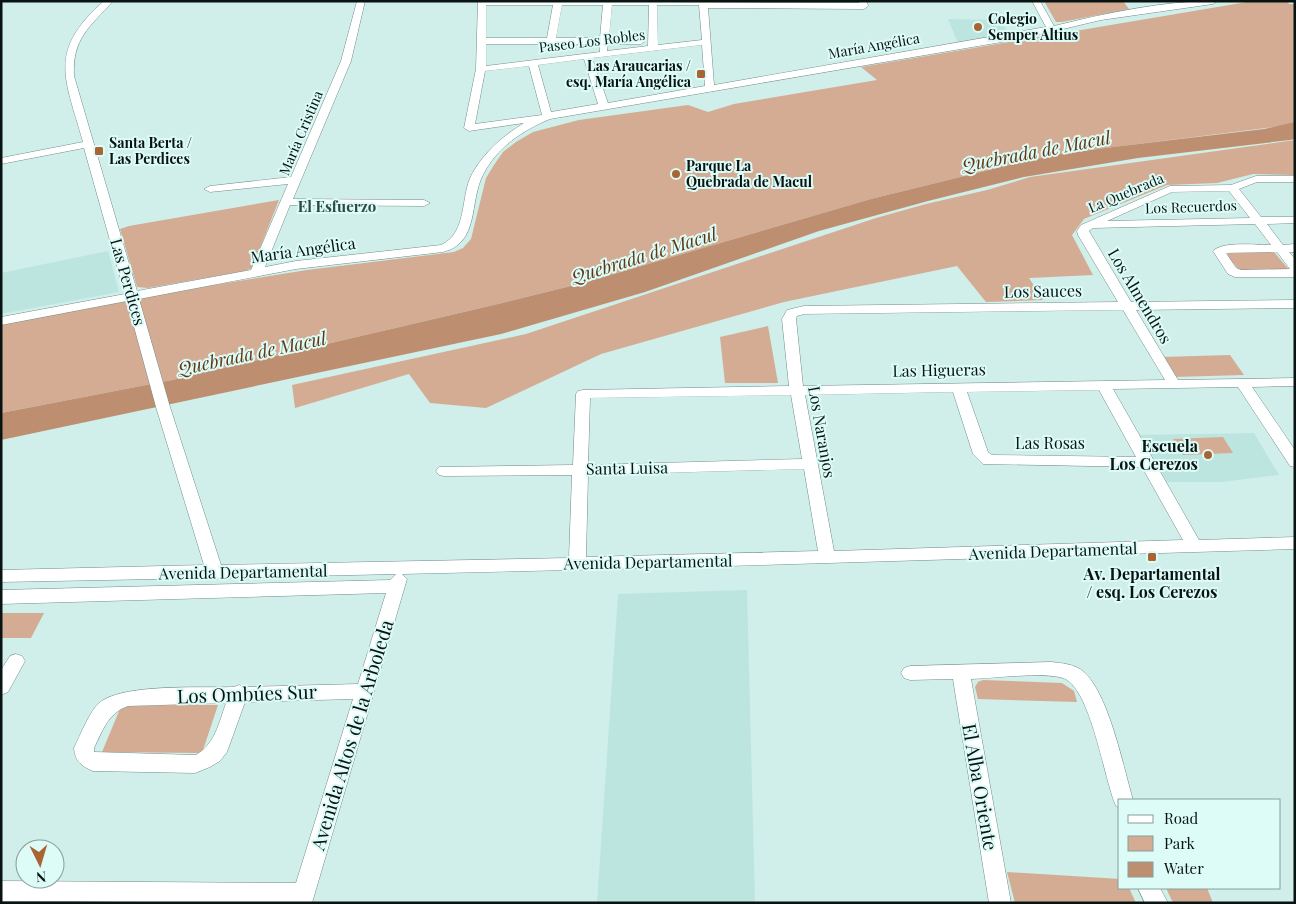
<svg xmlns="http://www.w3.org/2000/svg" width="1296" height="904" font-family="'Playfair Display',serif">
<rect width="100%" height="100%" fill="#d0eeea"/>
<path fill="#bde5e0" d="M948,19L1000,20L1008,33L958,43Z
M108,251L119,292L1,314V273Z
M1254,433L1279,475L1222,482H1163L1139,435Z
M747,590L755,903H597L618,594Z"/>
<path fill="#d3ac93" d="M1044,1H1123L1129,9L1062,22H1056Z
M1287,1L1289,4H1295V122L1283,126L1090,150L1001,167L871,199L583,283L498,304L172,380L1,413V323L145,296L307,270L454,252L463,248L471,239L486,178L494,165L503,152L516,142L533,132L579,120L688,105L708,112L734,104L877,80L861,67L1247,2Z
M1295,140V175L1253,174L1217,183L1167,185L1084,219L1072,235L1093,275L1029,278L1043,300L986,302L957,266L784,302L601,354L486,408L430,403L409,374L295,408L292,385L526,334L876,218L926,204L987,190L1030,177Z
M279,200L252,268L245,271L148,288L137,287L120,229L129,226Z
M1273,251L1291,272L1242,273L1227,256L1228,252Z
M768,326L778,383H725L720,337Z
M1230,355L1244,375L1174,377L1161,357Z
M1223,437L1233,453L1183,455L1173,439Z
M1,613H44L31,638H1Z
M983,680L1062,683L1074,691L1077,702L978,699L975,687L978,682Z
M122,704L218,705L202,753L102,752Z
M1007,872L1120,879V888H1129L1136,903H1015Z
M1166,888H1207L1213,903H1173Z"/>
<path fill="#bd8f70" d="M1295,122V139L1290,140L1138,158L1024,177L928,201L819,231L645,292L501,334L1,440V413L172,380L498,304L583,283L871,199L1001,167L1061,154L1113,147L1264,129Z"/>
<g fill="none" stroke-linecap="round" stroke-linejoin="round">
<defs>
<path id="minor" d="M104,1H113C90,27 72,38 74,76L137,291L251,270L288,184L210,192L204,189L210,186L291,177L341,61L357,1H365L351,61L293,199L424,200L430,203L424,206L290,205L265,267L296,261L441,245C468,233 460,196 472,174C484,152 503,136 524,123L469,131L464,128L476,69L478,1L859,3V1H867L868,6L864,9L708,8L714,85L1046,27L1032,1H1040L1054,26C1107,13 1162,1 1217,1L1213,4L1101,20L1025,38L550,119C523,130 496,148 483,175C469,201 480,243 443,252L296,269L139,299L170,407L221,565L569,558L572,475L444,476L439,475L436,471L439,467L573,465L576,394L578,391L583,390L789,386L782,319L787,310L804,306L1118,302L1078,235L1077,231L1081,225L1170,186L1231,185L1256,176H1295V182H1257L1239,189L1261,217H1295V223L1267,224L1283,245L1295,244V252H1289L1295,259V277H1235L1228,274L1213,251C1222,241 1257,245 1271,245L1255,224L1093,228L1089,231L1131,302L1295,300V308L1136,310L1178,380L1295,378V386L1252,387L1295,450V467L1290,466L1238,387L1113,389L1199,540L1295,537V549L694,567L402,574L407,579L312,903L1,901V881L296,883L353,699L245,702L227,752L220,761L210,767L195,773L93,771C81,766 75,761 74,748C80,736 89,713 98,704C119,683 203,688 234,687L239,685L244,687L358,684L386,593L1,604V590L390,580L396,574L221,578L215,579L210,578L1,582V570L204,565L156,407L127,301L1,325V317L125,294L84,148L1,164V158L83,142C65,78 47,51 104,1ZM486,5H553L547,38H486ZM562,5H603L600,38H556ZM612,5H649L648,46L607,51L608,44H641L645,41L641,38H609ZM657,5H699L702,40L658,45ZM486,44H599L600,52L486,66ZM702,45L705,86L608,103L592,58ZM584,59L598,104L551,112L538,65ZM529,66L542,115L475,124L485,71ZM1229,191L1250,218L1107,221L1172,192ZM1277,252L1290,269L1241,270L1236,268L1226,253ZM1123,310L1165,380L803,386L796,319L797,316L804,314ZM1099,390L1136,457L992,455L988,452L967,392ZM953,392L973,454L983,464L1142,467L1183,540L834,551L805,395ZM791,395L802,459L588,465L590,398ZM804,469L818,551L586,557L588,475ZM226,703C219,723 215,744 196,755L94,752V748C103,730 108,713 128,706Z
M16,654L22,656L25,661L8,692L1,695V670L10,656Z
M1051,662C1061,663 1075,664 1084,672C1109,695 1123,766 1133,800H1120V808L1116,806C1104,780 1091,687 1063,678C1044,672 994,678 971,679L1011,903H989L953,679L910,680L904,678L901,673L904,668L910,666Z
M1138,888H1160L1168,903H1145Z"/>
</defs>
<use href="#minor" stroke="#728d8a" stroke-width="1"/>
<use href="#minor" fill="#fff" fill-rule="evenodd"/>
</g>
<g fill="#a86533" stroke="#ddfbf7" stroke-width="2">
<circle cx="978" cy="27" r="5"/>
<rect x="696" y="69" width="10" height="10" rx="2.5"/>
<rect x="94" y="146" width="10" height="10" rx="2.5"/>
<circle cx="676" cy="174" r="5"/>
<circle cx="1208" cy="455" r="5"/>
<rect x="1147" y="552" width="10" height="10" rx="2.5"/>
</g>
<g text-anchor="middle" stroke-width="4" stroke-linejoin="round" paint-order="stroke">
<g font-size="14" font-weight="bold" fill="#081312" stroke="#ddfbf7" text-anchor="start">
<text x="988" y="24">Colegio<tspan x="988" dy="16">Semper Altius</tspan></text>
<text x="691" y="71" text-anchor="end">Las Araucarias /<tspan x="691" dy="16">esq. María Angélica</tspan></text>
<text x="109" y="148">Santa Berta /<tspan x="109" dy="16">Las Perdices</tspan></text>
<text x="686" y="171">Parque La<tspan x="686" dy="16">Quebrada de Macul</tspan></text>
</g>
<g font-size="14" fill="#081312" stroke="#ddfbf7">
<text transform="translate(592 41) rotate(-7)" y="5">Paseo Los Robles</text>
<text transform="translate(874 46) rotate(-10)" y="5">María Angélica</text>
<text transform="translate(301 133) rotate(-67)" y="5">María Cristina</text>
<text transform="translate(1126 193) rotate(-23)" y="5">La Quebrada</text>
<text transform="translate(1191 207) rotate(-2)" y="5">Los Recuerdos</text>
</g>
<g font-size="15" font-weight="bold" fill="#2e4744" stroke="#ddfbf7">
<text x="337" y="212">El Esfuerzo</text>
</g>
<g font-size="16" fill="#081312" stroke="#ddfbf7">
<text transform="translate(303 250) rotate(-8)" y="6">María Angélica</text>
<text transform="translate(128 282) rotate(74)" y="6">Las Perdices</text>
<text transform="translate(1043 291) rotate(-1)" y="6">Los Sauces</text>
<text transform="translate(1140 296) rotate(59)" y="6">Los Almendros</text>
<text transform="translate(939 370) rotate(-1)" y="6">Las Higueras</text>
<text transform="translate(822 432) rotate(80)" y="6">Los Naranjos</text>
<text x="1050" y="449">Las Rosas</text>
<text transform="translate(627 468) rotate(-1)" y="6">Santa Luisa</text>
<text transform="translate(1053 551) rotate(-2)" y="6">Avenida Departamental</text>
<text transform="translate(648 562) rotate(-1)" y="6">Avenida Departamental</text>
<text transform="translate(243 572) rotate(-1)" y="6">Avenida Departamental</text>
</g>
<g font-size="16" font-weight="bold" fill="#081312" stroke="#ddfbf7" text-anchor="end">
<text x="1198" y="452">Escuela<tspan x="1198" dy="18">Los Cerezos</tspan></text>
<text x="1152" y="580" text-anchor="middle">Av. Departamental<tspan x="1152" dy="18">/ esq. Los Cerezos</tspan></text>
</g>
<g font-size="18" font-style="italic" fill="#613410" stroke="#ddfbf7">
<text transform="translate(1036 152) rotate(-11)" y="6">Quebrada de Macul</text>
<text transform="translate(644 256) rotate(-17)" y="6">Quebrada de Macul</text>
<text transform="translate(252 354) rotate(-12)" y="6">Quebrada de Macul</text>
</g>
<g font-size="19" fill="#081312" stroke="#ddfbf7">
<text transform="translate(247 694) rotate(-2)" y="7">Los Ombúes Sur</text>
<text transform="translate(352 735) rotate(-73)" y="7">Avenida Altos de la Arboleda</text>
<text transform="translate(980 787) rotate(80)" y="7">El Alba Oriente</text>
</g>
</g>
<rect width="1296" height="904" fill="none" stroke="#081312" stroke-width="5"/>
<rect x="1118" y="799" width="162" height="90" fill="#ddfbf7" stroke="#889e9b"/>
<rect x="1128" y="815" width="25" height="8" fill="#ffffff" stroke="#889e9b"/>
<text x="1164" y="824" font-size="15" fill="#081312">Road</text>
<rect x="1128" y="836" width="25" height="15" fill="#d3ac93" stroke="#889e9b"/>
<text x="1164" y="849" font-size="15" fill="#081312">Park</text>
<rect x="1128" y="862" width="25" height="15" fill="#bd8f70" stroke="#889e9b"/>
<text x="1164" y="874" font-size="15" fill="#081312">Water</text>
<g transform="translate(40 864) rotate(175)"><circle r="24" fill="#ddfbf7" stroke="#889e9b"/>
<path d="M0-4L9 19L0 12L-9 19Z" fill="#a86533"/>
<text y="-8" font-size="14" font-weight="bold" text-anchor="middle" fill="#081312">N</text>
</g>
</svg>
